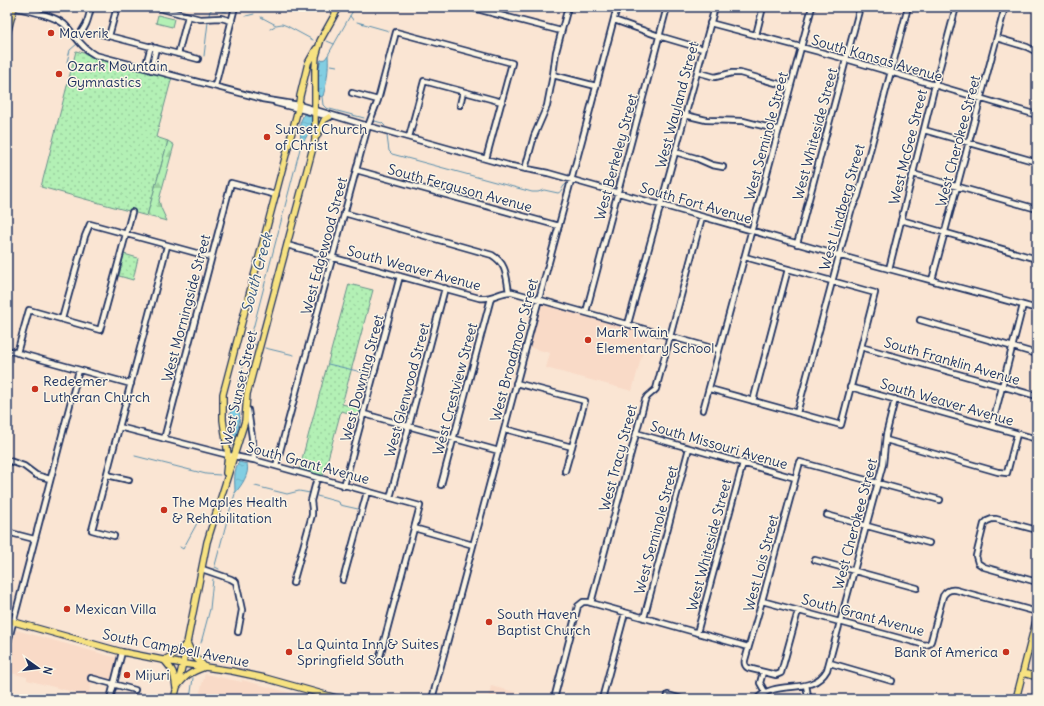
<svg xmlns="http://www.w3.org/2000/svg" width="1044" height="706" font-family="Delius,sans-serif">
<defs>
<pattern id="green-dots" width="8" height="8" patternUnits="userSpaceOnUse"><rect width="8" height="8" fill="#b3f0b5"/><path d="M2 2h.1M6 6h.1" fill="none" stroke="#99ce9e" stroke-width="1.8" stroke-linecap="round"/></pattern>
<pattern id="forest-firs" width="22" height="20" patternUnits="userSpaceOnUse"><rect width="22" height="20" fill="#b3f0b5"/><path d="M5 1l3.5 6h-7zM16 11l3.5 6h-7z" fill="#99ce9e"/></pattern>
<pattern id="water-ripples" width="26" height="14" patternUnits="userSpaceOnUse"><rect width="26" height="14" fill="#82cee2"/><path d="M2 4q2-2 4 0t4 0M15 11q2-2 4 0t4 0" fill="none" stroke="#70b1c4"/></pattern>
</defs>
<rect width="100%" height="100%" fill="#fae5d3"/>
<filter id="ink" filterUnits="userSpaceOnUse"><feTurbulence type="fractalNoise" baseFrequency=".025" numOctaves="2"/><feDisplacementMap in="SourceGraphic" scale="8" xChannelSelector="R" yChannelSelector="G"/><feConvolveMatrix kernelMatrix="1 2 1 2 8 2 1 2 1" color-interpolation-filters="sRGB"/></filter>
<g filter="url(#ink)">
<path fill="#f9dac7" d="M541,303H543L648,333L632,391L546,368L550,353L528,347L540,304Z
M16,630L117,658L112,681L93,677L88,696L27,680V677L7,672V663Z
M205,674L242,682V680L313,699H198Z
M491,686L530,696L529,699H488Z"/>
<path fill="url(#green-dots)" stroke="#67908a" d="M76,51L172,77L156,137L168,141L147,216L41,187Z
M124,254L138,258L133,280L119,276Z
M349,284L373,290L342,404L363,409L361,416L341,411L323,477L299,470Z"/>
<path fill="url(#forest-firs)" stroke="#67908a" d="M168,141L174,145L159,200L161,208L167,221L147,216Z"/>
<path fill="#b3f0b5" stroke="#67908a" d="M158,15L174,19L172,27L156,23Z"/>
<path fill="url(#water-ripples)" stroke="#598ead" d="M328,55C329,69 327,82 323,96L319,97L318,74L320,62L321,60L325,59Z
M304,114L312,117C313,128 306,137 301,146L300,123Z
M235,400C243,414 239,425 235,440L231,420L230,414Z
M239,462L247,464C250,474 241,486 235,493C235,483 233,470 239,462Z"/>
<g fill="none" stroke-linecap="round" stroke-linejoin="round">
<path stroke="#598ead" stroke-width="1" d="M209,15L210,11L213,9L227,12
M246,16L254,14
M350,16L353,20
M261,17L276,25L282,24L287,26L313,40
M357,22L389,31
M270,29L275,26
M327,41L334,44
M328,55L355,7
M204,56L208,22
M67,62L70,50L77,44
M331,65L337,66
M322,97L323,105L326,108L364,118
M375,121L382,123L385,126
M387,136L389,151L392,154L532,192H538L544,190L558,193C562,192 562,186 566,184
M249,343L256,345
M265,348L294,355
M328,364L370,374
M235,400L237,390L301,145
M135,456L206,474L220,475
M255,486L287,494L299,491L310,493
M317,496L339,502L340,505L358,509
M180,547L183,549L202,514
M215,567L219,569
M214,569L229,513L235,494
M201,643L210,609L213,579
M190,699L193,678"/>
<defs>
<path id="minor" d="M13,7C28,11 51,14 64,24C75,34 81,48 95,55L263,99
M155,7L200,19L221,18L232,21
M469,7L561,31
M614,20L659,36L703,49
M710,23L846,59L1037,115
M101,34L198,59
M756,35L763,7
M109,36L117,7
M76,38C86,28 88,21 91,7
M997,38L1027,47L1037,52
M178,54L188,16
M145,68L151,46
M151,70L156,48
M697,72L715,77L732,73H740L790,87
M553,75L596,86
M215,86L235,7
M352,93L378,100
M262,99L299,105L368,126L511,166L548,173C645,200 741,228 838,255C905,274 971,290 1037,309
M276,103L330,117
M460,105L463,92
M685,115L706,120L743,121L779,130
M924,130L1037,162
M409,137L424,81L502,102
M675,152L696,158L712,165L723,167
M525,169L534,136L547,106L553,75L556,52L568,7
M356,170L559,226
M913,174L1037,209
M344,213L492,255C507,264 506,276 509,292
M901,220L1037,259
M797,244L860,7
M287,245L479,298C493,300 500,291 512,292L719,350
M889,269L935,85L956,7
M932,280L1005,7
M586,312L667,7
M62,319L85,236L90,224L211,257
M920,320L1037,354
M628,324L715,7
M861,347L1037,396
M7,350L131,384
M17,353L29,310L100,330L132,212
M516,383L585,401L565,471
M850,387L1037,439
M710,389L841,425L875,293L745,257
M753,401L788,269
M248,410L253,444L254,460
M703,410L812,7
M797,413L851,211L858,196L908,7
M364,414L499,451
M992,426L1023,305
M119,427L228,455L254,460L420,506L379,660
M505,429L572,447
M636,433L795,478
M164,439L231,183L276,195
M886,440L998,472L1007,473L1017,434
M7,460L24,466L36,475L50,479
M276,466L368,126L378,100L396,32L512,63L486,159
M107,475L129,480
M441,485L491,298
M344,486L400,276
M390,498L445,288
M827,515L929,543
M414,528L473,545
M1037,530L996,519H992L987,521L984,524L976,556L978,563L984,567L1037,582
M7,532L34,539
M114,536L92,530L167,246
M815,560L917,588
M202,569L231,579L236,582L242,610L238,632
M343,580L367,492
M293,583L312,515V509L311,501L317,478
M762,601L925,645L929,644L931,641L943,596C946,591 950,589 956,590L1037,612
M591,603L645,400C648,394 653,393 656,389L702,217
M798,611L781,673L776,675L748,668C745,666 744,664 745,660L762,601L800,462L940,500
M644,618L689,448
M697,633L743,463
M7,646L79,370
M830,663L892,681
M763,672L760,683L765,692
M91,678L135,690
M806,685L808,696L810,699
M110,699L122,652
M432,699L539,299L585,129L617,7
M554,699L578,606L583,602H588L748,647
M602,699L625,613
M667,699L668,695L682,699
M757,699C776,678 812,697 827,670L883,464L886,435L895,399"/>
<path id="major" d="M7,34L14,7
M320,41L339,7
M317,136L324,120L329,117
M226,473L228,455L223,420V394L298,109L300,96L308,63L316,49
M7,620L122,652L178,663L232,671L265,678L340,699
M187,643L192,654L205,667C189,673 186,675 176,688C174,673 174,671 164,660C174,655 179,652 187,643Z
M1023,673L1037,677
M174,699L183,663L207,542L245,421L247,394L315,140V69L316,56L321,39
M1016,699L1037,617"/>
</defs>
<use href="#minor" stroke="#1b2f5e" stroke-width="8"/>
<use href="#major" stroke="#1b2f5e" stroke-width="8"/>
<use href="#minor" stroke="#fcf5e5" stroke-width="4.5"/>
<use href="#major" stroke="#f7e281" stroke-width="5.5"/>
</g>
</g>
<g fill="#c8321e" stroke="#fcf5e5" stroke-width="1.5">
<circle cx="51" cy="33" r="4"/>
<circle cx="59" cy="74" r="4"/>
<circle cx="267" cy="137" r="4"/>
<circle cx="588" cy="340" r="4"/>
<circle cx="35" cy="389" r="4"/>
<circle cx="164" cy="510" r="4"/>
<circle cx="67" cy="609" r="4"/>
<circle cx="489" cy="622" r="4"/>
<circle cx="289" cy="652" r="4"/>
<circle cx="1006" cy="652" r="4"/>
<circle cx="127" cy="675" r="4"/>
</g>
<g text-anchor="middle" stroke-width="3" stroke-linejoin="round" paint-order="stroke">
<g font-size="14" fill="#1b2f5e" stroke="#fcf5e5" text-anchor="start">
<text x="59" y="38">Maverik</text>
<text x="67" y="71">Ozark Mountain<tspan x="67" dy="16">Gymnastics</tspan></text>
<text x="275" y="134">Sunset Church<tspan x="275" dy="16">of Christ</tspan></text>
<text x="596" y="337">Mark Twain<tspan x="596" dy="16">Elementary School</tspan></text>
<text x="43" y="386">Redeemer<tspan x="43" dy="16">Lutheran Church</tspan></text>
<text x="172" y="507">The Maples Health<tspan x="172" dy="16">&amp; Rehabilitation</tspan></text>
<text x="75" y="614">Mexican Villa</text>
<text x="497" y="619">South Haven<tspan x="497" dy="16">Baptist Church</tspan></text>
<text x="297" y="649">La Quinta Inn &amp; Suites<tspan x="297" dy="16">Springfield South</tspan></text>
<text x="998" y="657" text-anchor="end">Bank of America</text>
<text x="135" y="680">Mijuri</text>
</g>
<g font-size="14" fill="#1b2f5e" stroke="#fcf5e5">
<text transform="translate(877 58) rotate(16)" y="5">South Kansas Avenue</text>
<text transform="translate(677 105) rotate(-75)" y="5">West Wayland Street</text>
<text transform="translate(815 134) rotate(-75)" y="5">West Whiteside Street</text>
<text transform="translate(766 136) rotate(-75)" y="5">West Seminole Street</text>
<text transform="translate(958 141) rotate(-75)" y="5">West Cherokee Street</text>
<text transform="translate(908 147) rotate(-76)" y="5">West McGee Street</text>
<text transform="translate(616 157) rotate(-75)" y="5">West Berkeley Street</text>
<text transform="translate(460 188) rotate(15)" y="5">South Ferguson Avenue</text>
<text transform="translate(696 203) rotate(16)" y="5">South Fort Avenue</text>
<text transform="translate(842 207) rotate(-74)" y="5">West Lindberg Street</text>
<text transform="translate(324 246) rotate(-75)" y="5">West Edgewood Street</text>
<text transform="translate(414 268) rotate(15)" y="5">South Weaver Avenue</text>
<text transform="translate(186 308) rotate(-75)" y="5">West Morningside Street</text>
<text transform="translate(514 350) rotate(-75)" y="5">West Broadmoor Street</text>
<text transform="translate(952 361) rotate(16)" y="5">South Franklin Avenue</text>
<text transform="translate(362 378) rotate(-75)" y="5">West Downing Street</text>
<text transform="translate(239 388) rotate(-77)" y="5">West Sunset Street</text>
<text transform="translate(455 389) rotate(-75)" y="5">West Crestview Street</text>
<text transform="translate(407 390) rotate(-75)" y="5">West Glenwood Street</text>
<text transform="translate(947 402) rotate(16)" y="5">South Weaver Avenue</text>
<text transform="translate(719 445) rotate(16)" y="5">South Missouri Avenue</text>
<text transform="translate(618 458) rotate(-75)" y="5">West Tracy Street</text>
<text transform="translate(308 463) rotate(15)" y="5">South Grant Avenue</text>
<text transform="translate(855 524) rotate(-75)" y="5">West Cherokee Street</text>
<text transform="translate(656 530) rotate(-75)" y="5">West Seminole Street</text>
<text transform="translate(709 545) rotate(-75)" y="5">West Whiteside Street</text>
<text transform="translate(761 563) rotate(-75)" y="5">West Lois Street</text>
<text transform="translate(863 615) rotate(15)" y="5">South Grant Avenue</text>
<text transform="translate(176 648) rotate(11)" y="5">South Campbell Avenue</text>
</g>
<g font-size="15" font-style="italic" fill="#35577f" stroke="#fcf5e5">
<text transform="translate(257 273) rotate(-75)" y="5">South Creek</text>
</g>
</g>
<rect width="1044" height="706" fill="none" stroke="#fcf5e5" stroke-width="24"/>
<rect x="12" y="12" width="1020" height="682" fill="none" stroke="#1b2f5e" stroke-width="1.5" filter="url(#ink)"/>
<g transform="translate(38 668) rotate(104)" stroke="#fcf5e5" stroke-width="3" paint-order="stroke">
<path d="M0-3L7 15L0 10L-7 15Z" fill="#1b2f5e"/>
<text y="-6" font-size="11" font-weight="bold" text-anchor="middle" fill="#1b2f5e">N</text>
</g>
</svg>
